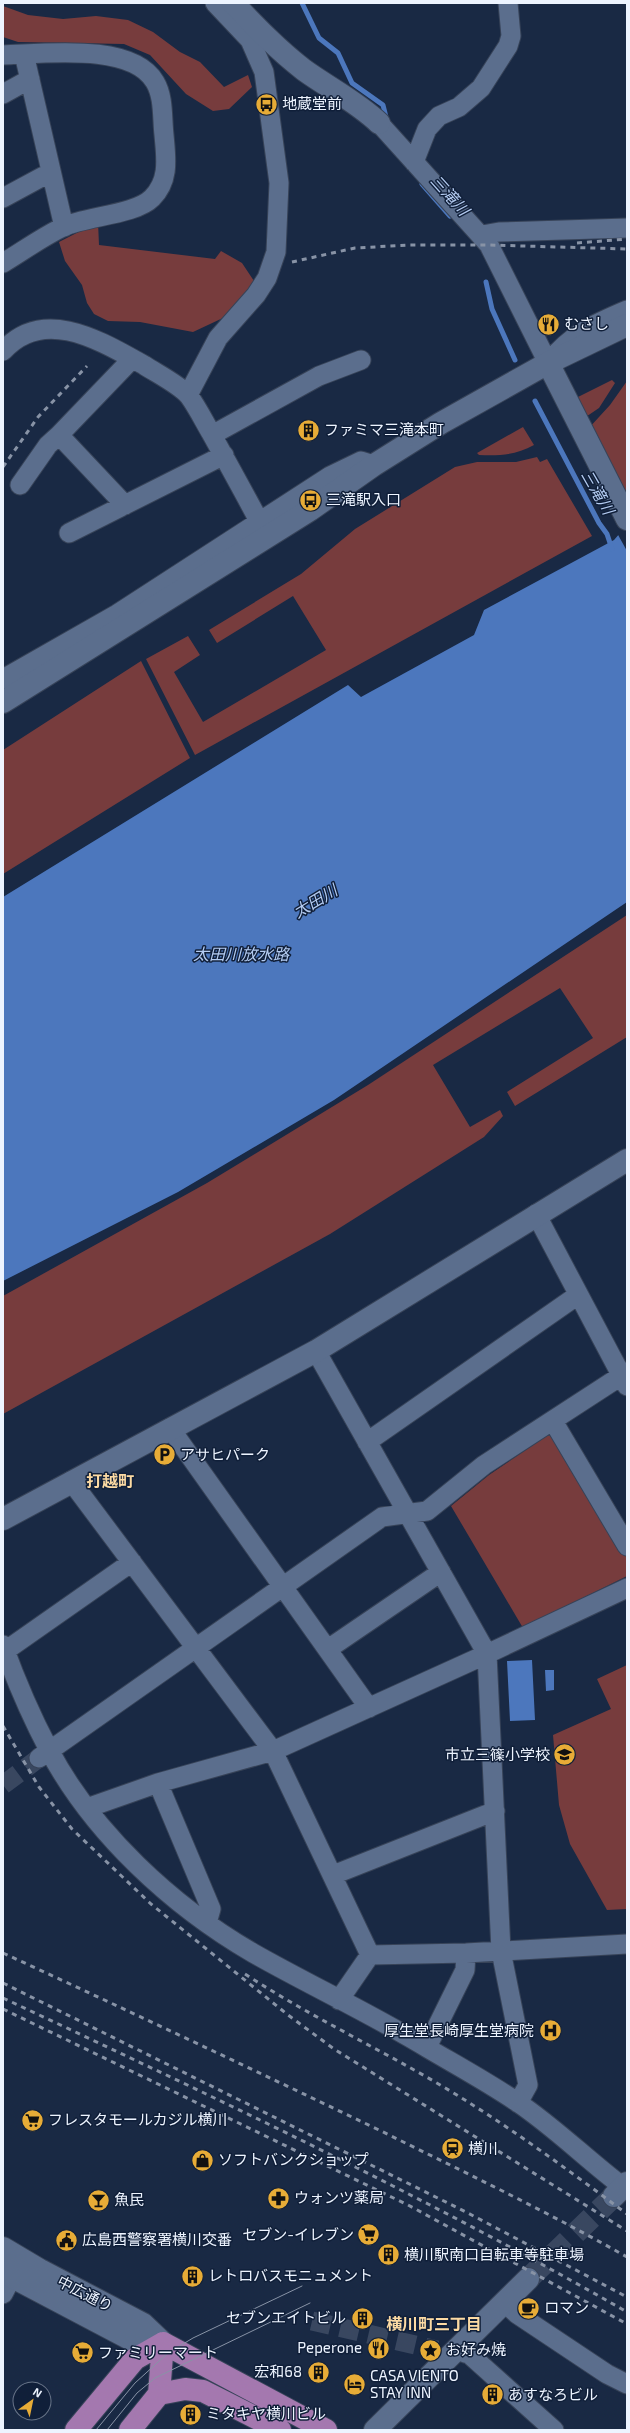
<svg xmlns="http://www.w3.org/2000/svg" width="630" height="2433" font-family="'Exo 2','Noto Sans JP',sans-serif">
<rect width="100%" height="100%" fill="#192944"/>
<path fill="#773c3d" d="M3,6L28,15L63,19L96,16L128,20L153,32L180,52L200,62L224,87L248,75L252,87L229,109L213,111L186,94L150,55L124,44L18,42L3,37Z
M98,222L99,245L215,259L221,251L242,263L256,284L225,317L193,332L140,322L108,321L94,314L87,303L82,285L65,261L59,242Z
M612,380L615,383L599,408L574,425L564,404Z
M627,381V516L588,429L610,405Z
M523,427L534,445C516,455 499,456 479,455L477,453Z
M537,457L540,462L547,459L592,536L195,755L146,659L188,636L200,655L174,672L203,722L326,650L293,596L217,643L209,630L301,574L355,529L455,467L477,462H516Z
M141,661L190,758L3,874V750Z
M627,915V1037L515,1106L507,1092L593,1038L560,988L433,1065L470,1127L500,1110L503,1116L484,1137L330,1234L3,1414V1296L207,1183L368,1085Z
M548,1435L558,1439L627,1555V1576L523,1628L451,1506L489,1475Z
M627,1665V1909L607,1910L570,1844L559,1805L553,1735L611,1709L597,1679Z"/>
<path fill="#4c77bd" d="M627,525V902L334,1100L178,1192L3,1281V897L348,685L361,697L474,635L484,610L614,540Z
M532,1660L535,1720L510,1721L507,1661Z
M545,1670H554V1690L546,1691Z"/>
<path fill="#192944" d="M627,523V551L617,533Z"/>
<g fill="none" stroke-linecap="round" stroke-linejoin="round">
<path stroke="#4c77bd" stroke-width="5" d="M302,3L319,38L338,53L352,83L383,105L386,117
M422,184L450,216
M486,282L492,309L515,360
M535,401L599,523L607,534L612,549"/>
<path stroke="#394760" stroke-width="19" stroke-dasharray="19 10" stroke-linecap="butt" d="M3,1785L39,1758
M312,2321L437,2350"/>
<path stroke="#394760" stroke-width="22" stroke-dasharray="22 11" stroke-linecap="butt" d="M528,2279L614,2196"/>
<defs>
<path id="street" d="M215,3L250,40
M24,54L64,227
M3,55C42,54 132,42 155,82C164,97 162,118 164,135C166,158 170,180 152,198C135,215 86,216 63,227C42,237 23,251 3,263
M3,94L30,79
M379,123L489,245L548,363C571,334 594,324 627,310
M414,162L427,129L439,116L459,107L481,88L508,46L511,36L508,3
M3,198L51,172
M482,235L499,232L627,228
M3,351C44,305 102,342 144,365C156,373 180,385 189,396C197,407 204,421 211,433C227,462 243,491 259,521
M188,395L218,338L256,295L267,278L276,252L279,183L264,72L250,40L259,30
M212,435L319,376L361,360
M20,485L48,445L59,435
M125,505L59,435L132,359
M69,533L224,455
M3,679L117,614L330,476L361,461L374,465
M536,1214L627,1386
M316,1351L487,1654L501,1951L528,2085L518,2103
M553,1421L627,1546
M170,1428L369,1708
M367,1442L578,1295
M71,1481L273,1751L370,1955
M3,1645C16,1681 31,1716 49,1750C93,1833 172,1906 253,1953C311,1986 372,2014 429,2049C458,2066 489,2083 517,2102C556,2128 589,2162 627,2190
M328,1649L441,1572
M5,1651L132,1562
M39,1758L382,1517L427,1511L484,1465L627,1372
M158,1783L211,1909L207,1923
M87,1808L158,1783L273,1751L487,1654L627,1588
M333,1875L495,1811
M339,2000L370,1955L466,1953L627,1944
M427,2047L465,1970L466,1953
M3,2294L12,2277
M504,2302L517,2314L607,2374L627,2384
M465,2353L469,2354L554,2430"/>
<path id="secondary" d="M233,3C256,27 278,50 304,70C329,88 357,102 379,123
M548,363L627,519
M3,702L310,510L374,465L441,423L548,363L627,325
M3,1519L316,1351L627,1160
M614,2196L627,2183
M3,2248L40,2270L143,2324L163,2343
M3,2272L134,2341L163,2343
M375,2430L528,2279"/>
<path id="highway" d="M163,2343L326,2430
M159,2394L185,2389L203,2391L280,2430
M76,2430L135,2359L163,2343
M130,2430L159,2394L163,2343"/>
</defs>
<use href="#street" stroke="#374358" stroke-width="21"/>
<use href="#secondary" stroke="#374358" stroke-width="24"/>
<use href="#highway" stroke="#374358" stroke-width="24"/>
<use href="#street" stroke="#5b6e8d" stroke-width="19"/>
<use href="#secondary" stroke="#5b6e8d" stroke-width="22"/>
<use href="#highway" stroke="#a478af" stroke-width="22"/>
<path stroke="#8893a6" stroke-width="1" d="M96,2430L135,2383L168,2353L193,2338L302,2286
M107,2430L137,2393L155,2378L310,2303"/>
<path stroke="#8893a6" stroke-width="3" stroke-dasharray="5 5" stroke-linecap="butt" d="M577,243L627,239
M292,262L355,248L410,245H489L627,249
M3,467L38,417L87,366
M3,1726L39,1787L72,1829L151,1904L288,2015L334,2049L627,2231
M3,1953C129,2011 254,2070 379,2130C462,2171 546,2211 627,2257
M245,1974C300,2010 359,2039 416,2071C491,2113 559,2163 627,2214
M3,1983L466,2212L627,2297
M3,1998C214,2097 425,2196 627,2312
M3,2009L408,2205L627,2324"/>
</g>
<defs>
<symbol id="bus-disc" viewBox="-11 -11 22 22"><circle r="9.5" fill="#e7ac37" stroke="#101f39"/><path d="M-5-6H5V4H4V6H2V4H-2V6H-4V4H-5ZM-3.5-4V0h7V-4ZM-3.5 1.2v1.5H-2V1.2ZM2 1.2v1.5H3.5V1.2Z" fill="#111"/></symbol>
<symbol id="restaurant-disc" viewBox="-11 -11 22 22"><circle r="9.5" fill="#e7ac37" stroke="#101f39"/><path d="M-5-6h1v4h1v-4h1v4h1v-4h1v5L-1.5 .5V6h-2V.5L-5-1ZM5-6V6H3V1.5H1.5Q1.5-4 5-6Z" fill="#111"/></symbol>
<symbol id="building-disc" viewBox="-11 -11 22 22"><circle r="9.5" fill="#e7ac37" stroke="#101f39"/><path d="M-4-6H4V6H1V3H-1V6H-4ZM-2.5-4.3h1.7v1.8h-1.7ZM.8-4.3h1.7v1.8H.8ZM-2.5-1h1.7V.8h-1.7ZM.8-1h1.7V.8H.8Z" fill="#111"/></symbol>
<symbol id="parking-disc" viewBox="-11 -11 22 22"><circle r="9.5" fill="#e7ac37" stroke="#101f39"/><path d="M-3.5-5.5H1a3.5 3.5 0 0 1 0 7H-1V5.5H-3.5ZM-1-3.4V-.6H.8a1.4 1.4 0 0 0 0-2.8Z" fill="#111"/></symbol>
<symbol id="school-disc" viewBox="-11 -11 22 22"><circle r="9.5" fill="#e7ac37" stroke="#101f39"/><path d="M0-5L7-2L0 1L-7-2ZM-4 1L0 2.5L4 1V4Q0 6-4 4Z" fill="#111"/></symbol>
<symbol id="hospital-disc" viewBox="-11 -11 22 22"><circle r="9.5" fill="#e7ac37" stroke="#101f39"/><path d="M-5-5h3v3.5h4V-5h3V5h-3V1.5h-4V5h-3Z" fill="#111"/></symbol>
<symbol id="supermarket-disc" viewBox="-11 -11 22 22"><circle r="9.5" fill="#e7ac37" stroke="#101f39"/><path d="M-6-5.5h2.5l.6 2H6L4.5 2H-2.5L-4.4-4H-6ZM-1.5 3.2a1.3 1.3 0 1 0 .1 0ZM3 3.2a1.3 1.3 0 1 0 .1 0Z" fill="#111"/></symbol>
<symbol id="station-disc" viewBox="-11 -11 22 22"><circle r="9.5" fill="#e7ac37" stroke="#101f39"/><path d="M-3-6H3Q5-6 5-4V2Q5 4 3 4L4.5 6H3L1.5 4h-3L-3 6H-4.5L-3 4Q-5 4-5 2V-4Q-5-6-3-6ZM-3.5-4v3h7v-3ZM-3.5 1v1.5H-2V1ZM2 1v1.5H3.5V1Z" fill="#111"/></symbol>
<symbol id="shop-disc" viewBox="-11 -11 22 22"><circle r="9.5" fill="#e7ac37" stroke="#101f39"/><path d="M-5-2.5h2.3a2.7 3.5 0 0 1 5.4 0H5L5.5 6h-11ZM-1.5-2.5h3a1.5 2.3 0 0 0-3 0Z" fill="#111"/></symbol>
<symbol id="pharmacy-disc" viewBox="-11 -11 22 22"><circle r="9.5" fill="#e7ac37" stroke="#101f39"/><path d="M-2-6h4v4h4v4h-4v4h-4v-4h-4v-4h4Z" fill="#111"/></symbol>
<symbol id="bar-disc" viewBox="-11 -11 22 22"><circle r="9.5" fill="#e7ac37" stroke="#101f39"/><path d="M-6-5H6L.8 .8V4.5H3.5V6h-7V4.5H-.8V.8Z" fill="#111"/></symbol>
<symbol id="civic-disc" viewBox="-11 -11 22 22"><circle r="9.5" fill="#e7ac37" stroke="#101f39"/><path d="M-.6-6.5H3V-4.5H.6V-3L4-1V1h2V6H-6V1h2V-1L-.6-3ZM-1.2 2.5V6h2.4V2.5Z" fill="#111"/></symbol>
<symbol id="cafe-disc" viewBox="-11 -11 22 22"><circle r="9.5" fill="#e7ac37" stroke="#101f39"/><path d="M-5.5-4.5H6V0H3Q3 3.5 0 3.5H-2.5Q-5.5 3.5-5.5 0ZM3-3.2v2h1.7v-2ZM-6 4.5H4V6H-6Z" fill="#111"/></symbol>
<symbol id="sight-disc" viewBox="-11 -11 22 22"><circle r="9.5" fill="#e7ac37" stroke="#101f39"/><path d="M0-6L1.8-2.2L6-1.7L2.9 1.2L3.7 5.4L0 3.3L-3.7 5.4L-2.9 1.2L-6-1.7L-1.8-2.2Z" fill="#111"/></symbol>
<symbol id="hotel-disc" viewBox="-11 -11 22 22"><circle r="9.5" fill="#e7ac37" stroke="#101f39"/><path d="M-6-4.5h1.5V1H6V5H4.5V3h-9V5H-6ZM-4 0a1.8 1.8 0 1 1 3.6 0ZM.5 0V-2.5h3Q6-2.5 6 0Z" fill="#111"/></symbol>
</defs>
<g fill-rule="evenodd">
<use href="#bus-disc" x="254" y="92" width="25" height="25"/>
<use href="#restaurant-disc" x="536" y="312" width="25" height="25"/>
<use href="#building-disc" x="296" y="418" width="25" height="25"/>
<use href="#bus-disc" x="298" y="488" width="25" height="25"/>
<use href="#parking-disc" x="152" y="1442" width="25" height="25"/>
<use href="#school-disc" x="552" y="1742" width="25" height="25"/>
<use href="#hospital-disc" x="538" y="2018" width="25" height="25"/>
<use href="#supermarket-disc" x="20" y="2108" width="25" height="25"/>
<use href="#station-disc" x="440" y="2136" width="25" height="25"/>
<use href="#shop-disc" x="190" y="2148" width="25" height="25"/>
<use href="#pharmacy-disc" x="266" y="2186" width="25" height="25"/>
<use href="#bar-disc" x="86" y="2188" width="25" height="25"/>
<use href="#supermarket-disc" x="356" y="2222" width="25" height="25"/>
<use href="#civic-disc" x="54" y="2228" width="25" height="25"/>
<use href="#building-disc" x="376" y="2242" width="25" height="25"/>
<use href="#building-disc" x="180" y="2264" width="25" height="25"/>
<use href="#cafe-disc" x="516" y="2296" width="25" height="25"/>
<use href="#building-disc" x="350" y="2306" width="25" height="25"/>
<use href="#restaurant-disc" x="366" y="2336" width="25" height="25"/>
<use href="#sight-disc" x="418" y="2338" width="25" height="25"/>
<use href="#supermarket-disc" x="70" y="2340" width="25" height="25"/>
<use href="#building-disc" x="306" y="2360" width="25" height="25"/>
<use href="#hotel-disc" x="342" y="2372" width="25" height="25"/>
<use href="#building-disc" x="480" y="2382" width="25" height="25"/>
<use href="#building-disc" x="178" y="2402" width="25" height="25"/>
</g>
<g text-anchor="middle" stroke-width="3" stroke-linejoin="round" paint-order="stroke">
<g font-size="15" fill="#edf4ff" stroke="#101f39" text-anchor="start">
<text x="282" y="109">地蔵堂前</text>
<text x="564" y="329">むさし</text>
<text x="324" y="435">ファミマ三滝本町</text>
<text x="326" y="505">三滝駅入口</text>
<text x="180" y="1460">アサヒパーク</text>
<text x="550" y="1760" text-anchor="end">市立三篠小学校</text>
<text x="534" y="2036" text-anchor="end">厚生堂長崎厚生堂病院</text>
<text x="48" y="2125">フレスタモールカジル横川</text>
<text x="468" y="2154">横川</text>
<text x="218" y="2165">ソフトバンクショップ</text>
<text x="294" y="2203">ウォンツ薬局</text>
<text x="114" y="2205">魚民</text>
<text x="354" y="2240" text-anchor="end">セブン-イレブン</text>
<text x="82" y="2245">広島西警察署横川交番</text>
<text x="404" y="2260">横川駅南口自転車等駐車場</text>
<text x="208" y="2281">レトロバスモニュメント</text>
<text x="544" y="2313">ロマン</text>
<text x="346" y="2323" text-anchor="end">セブンエイトビル</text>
<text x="362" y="2353" text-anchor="end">Peperone</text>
<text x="446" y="2355">お好み焼</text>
<text x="98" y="2358">ファミリーマート</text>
<text x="302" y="2377" text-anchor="end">宏和68</text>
<text x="370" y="2381">CASA VIENTO<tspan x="370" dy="17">STAY INN</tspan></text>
<text x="508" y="2400">あすなろビル</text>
<text x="206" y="2419">ミタキヤ横川ビル</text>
</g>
<g font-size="15" fill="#edf4ff" stroke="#101f39">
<text transform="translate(85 2294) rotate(27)" y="5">中広通り</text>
</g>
<g font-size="16" font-style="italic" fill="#b4ccf2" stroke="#101f39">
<text transform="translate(450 195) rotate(48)" y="6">三滝川</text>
<text transform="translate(598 492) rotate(60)" y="6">三滝川</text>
<text transform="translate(315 901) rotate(-31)" y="6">太田川</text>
<text x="241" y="960">太田川放水路</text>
</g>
<g font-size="16" font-weight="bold" fill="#fcdaa3" stroke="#101f39">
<text x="110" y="1487">打越町</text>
<text x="434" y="2330">横川町三丁目</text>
</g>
</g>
<rect width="630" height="2433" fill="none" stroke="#edf4ff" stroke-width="8"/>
<g transform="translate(32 2401) rotate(33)"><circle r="19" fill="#101f39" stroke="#687488"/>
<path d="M0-3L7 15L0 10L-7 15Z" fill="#e7ac37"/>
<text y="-6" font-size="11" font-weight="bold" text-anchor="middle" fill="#edf4ff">N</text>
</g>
</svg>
